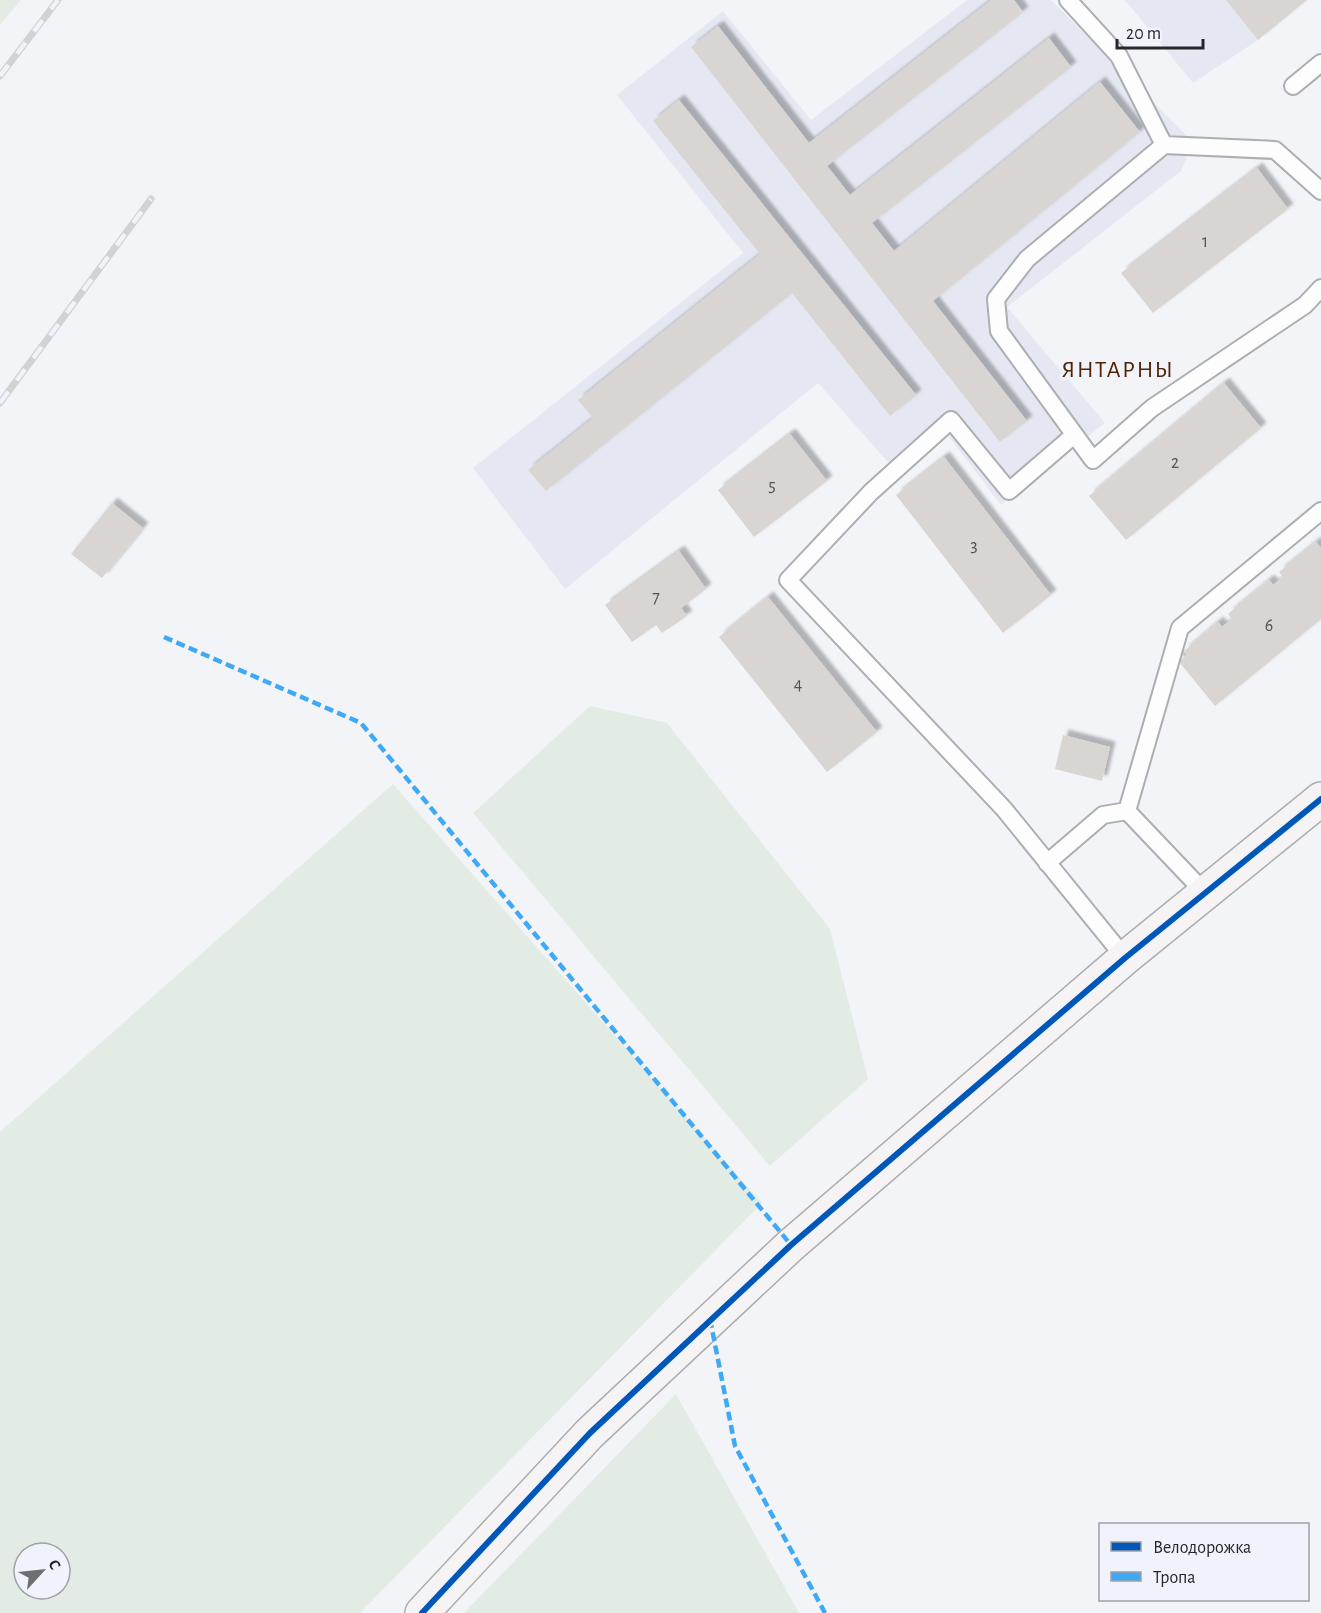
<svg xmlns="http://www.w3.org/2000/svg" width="1321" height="1613" font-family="'Alegreya Sans',sans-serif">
<defs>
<filter id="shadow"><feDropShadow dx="5.5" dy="-5.5" stdDeviation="1.5" flood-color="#0004"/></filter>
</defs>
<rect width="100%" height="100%" fill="#f3f4f8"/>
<path fill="#e5e8f2" d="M967,0H1051L1193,142L1181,171L1007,307L1105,423L1001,505L947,434L896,471L818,383L565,589L473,468L743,253L617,95L723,11L811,120Z
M1125,0H1307L1258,40L1193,83Z"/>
<path fill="#e2ece4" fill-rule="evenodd" d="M0,0H21L0,25Z
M590,706L667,723L830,929L868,1079L770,1166L473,813Z
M393,784L762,1203L360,1613H0V1132ZM24,1553H60V1589H24Z
M676,1394L799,1613H464Z"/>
<path fill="#d9d5d2" filter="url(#shadow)" d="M991,0H1014L1023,12L827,166L850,195L1049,38L1071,67L872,223L894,251L1100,82L1140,132L933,301L1027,421L1000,442L691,47L718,26L809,143Z
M1226,0H1306L1258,40Z
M679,100L916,395L890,416L792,293L546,491L528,470L593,418L578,400L760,254L653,121Z
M1257,168L1288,209L1153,313L1121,273Z
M1224,383L1261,428L1126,540L1089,496Z
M790,434L827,481L754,537L718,490Z
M944,457L1051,595L1003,633L896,495Z
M112,503L143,528L102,578L71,554Z
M1316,542L1321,548V619L1215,706L1176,658L1179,656L1182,659L1187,655L1184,651L1218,622L1222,627L1232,619L1228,614L1269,580L1273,585L1283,577L1279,572Z
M679,551L706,589L681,608L687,616L662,633L656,625L632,642L605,605Z
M768,597L877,732L827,772L719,637Z
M1063,735L1110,747L1102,781L1055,769Z"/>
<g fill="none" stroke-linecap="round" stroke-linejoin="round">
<defs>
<path id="lane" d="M1068,0L1119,56L1164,145L1275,150L1321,191
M1293,86L1321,63
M1164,145L1027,259L996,299L999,331L1093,460L1152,408L1305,305L1321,288
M1074,435L1009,491L951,420L871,492L788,580L1004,809L1125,958
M1127,811L1180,628L1321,511
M1047,863L1103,815L1127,811L1205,893"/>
<path id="secondary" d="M422,1613L590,1433L791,1245L1125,958L1321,799"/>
</defs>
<use href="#lane" stroke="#adaeb1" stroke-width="20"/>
<use href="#secondary" stroke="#adaeb1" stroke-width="36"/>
<use href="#lane" stroke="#fdfdfe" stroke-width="16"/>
<use href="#secondary" stroke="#f6f3f5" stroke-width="33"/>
<defs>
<path id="rail" d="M0,76L58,0
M0,403L151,199"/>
</defs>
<use href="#rail" stroke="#d2d2d3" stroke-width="7"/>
<use href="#rail" stroke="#f0f3fb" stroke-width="4.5" stroke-dasharray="14" stroke-linecap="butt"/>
<path stroke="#3fa9f5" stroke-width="4.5" stroke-dasharray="9 4.5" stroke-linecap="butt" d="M164,637L361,723L791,1245
M710,1319L735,1446L825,1613"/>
<defs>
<path id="cycleway" d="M422,1613L590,1433L791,1245L1125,958L1321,799"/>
</defs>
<use href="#cycleway" stroke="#f0f3fb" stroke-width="10"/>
<use href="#cycleway" stroke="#0057b8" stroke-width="6"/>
</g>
<g text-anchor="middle" stroke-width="6" stroke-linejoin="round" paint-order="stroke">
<g font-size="18" fill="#535254">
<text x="1205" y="247">1</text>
<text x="1175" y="468">2</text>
<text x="772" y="491">5</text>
<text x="974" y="551">3</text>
<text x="656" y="603">7</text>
<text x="1269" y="631">6</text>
<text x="798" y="690">4</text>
</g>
<g font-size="24" letter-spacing="1.5" fill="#512402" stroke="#f0f3fb">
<text x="1118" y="377">ЯНТАРНЫ</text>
</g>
</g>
<rect x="1099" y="1523" width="210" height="78" fill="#f0f3fb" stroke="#9fa1a7" stroke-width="1.5"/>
<rect x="1111" y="1542" width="30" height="9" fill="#0057b8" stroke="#9fa1a7" stroke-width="1.5"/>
<text x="1153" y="1553" font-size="18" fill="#26272a">Велодорожка</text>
<rect x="1111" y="1572" width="30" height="9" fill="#3fa9f5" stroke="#9fa1a7" stroke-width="1.5"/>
<text x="1153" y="1583" font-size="18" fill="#26272a">Тропа</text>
<g transform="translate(42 1571) rotate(63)"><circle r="28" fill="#f0f3fb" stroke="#9fa1a7" stroke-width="1.5"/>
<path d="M0-4.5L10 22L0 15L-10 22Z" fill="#6e6f72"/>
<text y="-9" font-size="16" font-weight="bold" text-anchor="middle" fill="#26272a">С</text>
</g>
<path d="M1117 39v9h86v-9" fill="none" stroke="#26272a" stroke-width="3"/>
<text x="1126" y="39" font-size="18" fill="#26272a" stroke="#f0f3fb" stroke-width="4.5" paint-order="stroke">20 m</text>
</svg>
